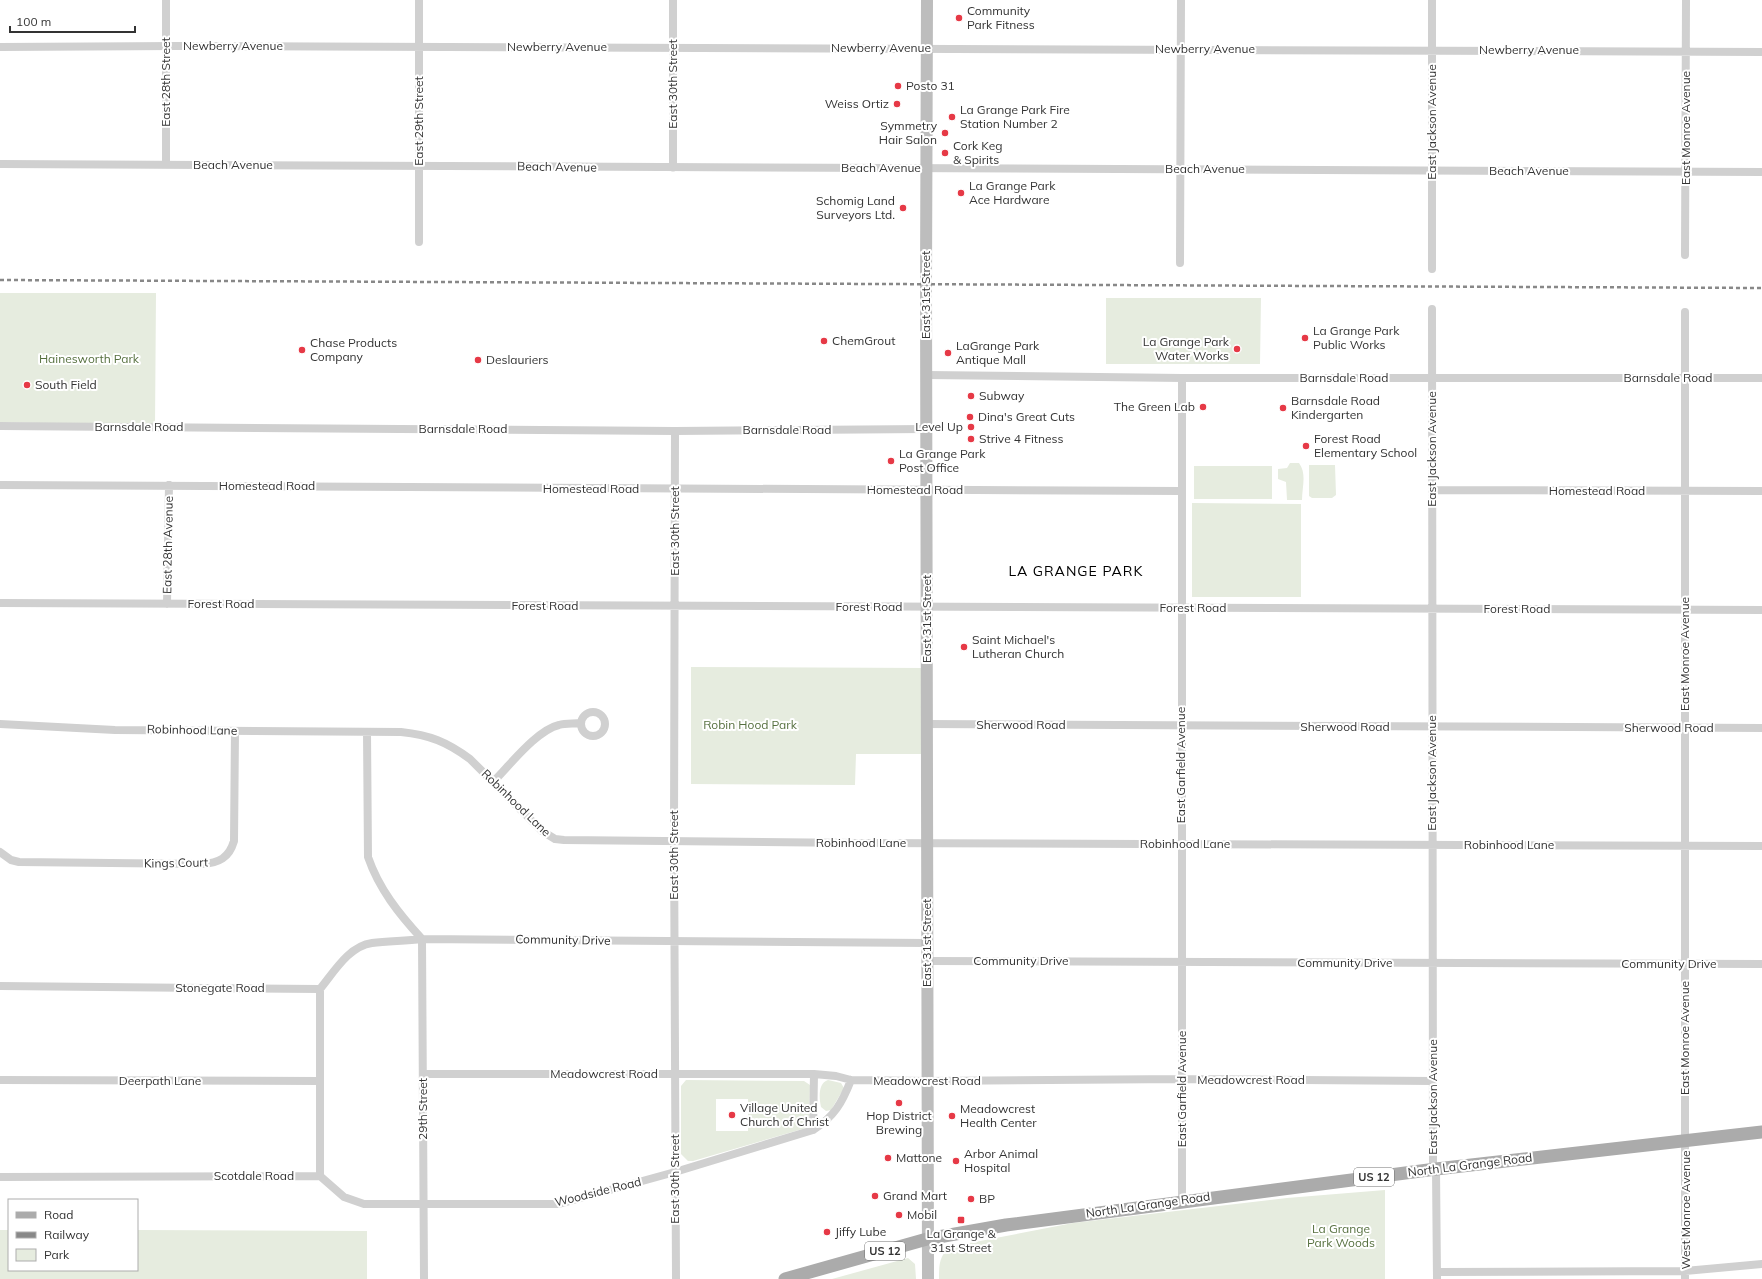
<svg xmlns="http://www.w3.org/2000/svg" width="1762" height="1279" font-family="Mulish,sans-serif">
<rect width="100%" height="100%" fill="#fff"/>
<path fill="#e6ecdf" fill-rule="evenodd" d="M0,293H156L155,426L0,422Z
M1106,298H1261L1260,364H1106Z
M1290,463H1299C1307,474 1302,487 1302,500H1287L1286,482L1278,479V469L1287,468Z
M1309,465H1335L1336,495L1332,498H1312L1309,496Z
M1194,466H1272V499H1194Z
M1192,503L1301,504V597H1192Z
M691,667L925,668L924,754H856L855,785L691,784Z
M686,1080L804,1081L810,1085L809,1124L806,1128L693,1161H688L681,1154V1086ZM716,1099H748V1131H716Z
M828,1080L841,1083L844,1088L831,1110L826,1111L821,1107C819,1098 818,1083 828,1080Z
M1385,1190V1279H939C939,1265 939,1252 954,1246L1073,1223L1287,1198Z
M0,1230H9V1270H137V1230L367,1231V1279H0Z
M908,1258L915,1264L916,1279H832Z"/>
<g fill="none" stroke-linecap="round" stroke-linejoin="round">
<path stroke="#d0d0d0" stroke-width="8" d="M673,0V168
M0,47L178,46L1762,52
M0,164L1762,172
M166,164V0
M419,242V0
M1685,255L1686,0
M1180,263L1181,0
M1432,269V0
M1432,309L1433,1169
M1685,312V1279
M927,375L1182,378H1762
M0,426L675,431L927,429
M675,431L674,833L676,1279
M0,485L1182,491
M1432,490L1762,491
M0,603L1762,610
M167,604L169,485
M581 724a12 12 0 1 1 24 0a12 12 0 1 1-24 0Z
M0,724L115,730L401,732C430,735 447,742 470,759L542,831L555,839L564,840L857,843L1762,846
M927,724L1762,728
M367,732L368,857C379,889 399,914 422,939L927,943
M493,782C510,765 537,730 559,725C566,723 574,724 581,723
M0,852L11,860L19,862L202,864C219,863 229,858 234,841L235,731
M927,961L1762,964
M0,986L320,989C334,972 349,946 372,943C389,941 405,941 422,939L424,1279
M423,1074H814L836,1076L851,1080L927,1081L1182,1079L1433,1081
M0,1080L320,1081
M813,1130L814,1074
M1436,1169L1437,1279
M320,1176L344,1197L364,1204H559L675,1172L813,1130C834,1117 842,1103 851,1080
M0,1177L320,1176V989
M1182,1201V378
M1437,1272L1685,1271L1762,1264"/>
<path stroke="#bdbdbd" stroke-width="12" d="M927,0L926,284L928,1279"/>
<path stroke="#ababab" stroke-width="13" d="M785,1279L927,1239L1006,1225L1436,1169L1762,1132"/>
<path stroke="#888" stroke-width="2.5" stroke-dasharray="4 3" stroke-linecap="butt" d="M0,280L1762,288"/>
</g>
<g fill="#e63946" stroke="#fff" stroke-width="1.5">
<circle cx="959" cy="18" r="4"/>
<circle cx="898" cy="86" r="4"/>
<circle cx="897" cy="104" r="4"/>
<circle cx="952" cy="117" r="4"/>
<circle cx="945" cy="133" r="4"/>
<circle cx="945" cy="153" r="4"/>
<circle cx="961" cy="193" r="4"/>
<circle cx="903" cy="208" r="4"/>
<circle cx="1305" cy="338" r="4"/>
<circle cx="824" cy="341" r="4"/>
<circle cx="1237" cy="349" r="4"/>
<circle cx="302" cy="350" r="4"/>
<circle cx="948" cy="353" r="4"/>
<circle cx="478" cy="360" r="4"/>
<circle cx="27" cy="385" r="4"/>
<circle cx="971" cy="396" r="4"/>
<circle cx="1203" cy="407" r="4"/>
<circle cx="1283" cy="408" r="4"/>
<circle cx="970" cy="417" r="4"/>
<circle cx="971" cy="427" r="4"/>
<circle cx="971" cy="439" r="4"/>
<circle cx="1306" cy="446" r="4"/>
<circle cx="891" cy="461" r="4"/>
<circle cx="964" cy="647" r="4"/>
<circle cx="899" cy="1103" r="4"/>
<circle cx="732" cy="1115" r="4"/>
<circle cx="952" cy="1116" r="4"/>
<circle cx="888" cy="1158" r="4"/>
<circle cx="956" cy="1161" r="4"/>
<circle cx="875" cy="1196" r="4"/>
<circle cx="971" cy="1199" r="4"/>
<circle cx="899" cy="1215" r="4"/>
<rect x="957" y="1216" width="8" height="8" rx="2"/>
<circle cx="827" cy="1232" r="4"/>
</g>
<g text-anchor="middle" stroke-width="4" stroke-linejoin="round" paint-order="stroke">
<g fill="#fff" stroke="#707070" stroke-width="1">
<rect x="1354" y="1168" width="40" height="18" rx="3"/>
<rect x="865" y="1242" width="40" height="18" rx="3"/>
</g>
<g font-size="11" font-weight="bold" fill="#333">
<text x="1374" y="1181">US 12</text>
<text x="885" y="1255">US 12</text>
</g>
<g font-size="12" fill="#333" stroke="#fff" text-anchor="start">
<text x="967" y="15">Community<tspan x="967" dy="14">Park Fitness</tspan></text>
<text x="906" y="90">Posto 31</text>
<text x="889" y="108" text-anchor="end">Weiss Ortiz</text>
<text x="960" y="114">La Grange Park Fire<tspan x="960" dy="14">Station Number 2</tspan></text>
<text x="937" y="130" text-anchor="end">Symmetry<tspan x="937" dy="14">Hair Salon</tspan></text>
<text x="953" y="150">Cork Keg<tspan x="953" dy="14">&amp; Spirits</tspan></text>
<text x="969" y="190">La Grange Park<tspan x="969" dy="14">Ace Hardware</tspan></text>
<text x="895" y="205" text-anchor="end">Schomig Land<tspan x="895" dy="14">Surveyors Ltd.</tspan></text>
<text x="1313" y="335">La Grange Park<tspan x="1313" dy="14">Public Works</tspan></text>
<text x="832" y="345">ChemGrout</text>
<text x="1229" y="346" text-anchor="end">La Grange Park<tspan x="1229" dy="14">Water Works</tspan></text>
<text x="310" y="347">Chase Products<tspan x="310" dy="14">Company</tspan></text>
<text x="956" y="350">LaGrange Park<tspan x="956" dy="14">Antique Mall</tspan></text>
<text x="486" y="364">Deslauriers</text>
<text x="35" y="389">South Field</text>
<text x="979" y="400">Subway</text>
<text x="1291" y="405">Barnsdale Road<tspan x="1291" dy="14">Kindergarten</tspan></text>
<text x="1195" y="411" text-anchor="end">The Green Lab</text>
<text x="978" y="421">Dina's Great Cuts</text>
<text x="963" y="431" text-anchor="end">Level Up</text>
<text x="979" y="443">Strive 4 Fitness</text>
<text x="1314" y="443">Forest Road<tspan x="1314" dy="14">Elementary School</tspan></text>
<text x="899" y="458">La Grange Park<tspan x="899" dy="14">Post Office</tspan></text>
<text x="972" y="644">Saint Michael's<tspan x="972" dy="14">Lutheran Church</tspan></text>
<text x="740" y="1112">Village United<tspan x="740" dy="14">Church of Christ</tspan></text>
<text x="960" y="1113">Meadowcrest<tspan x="960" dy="14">Health Center</tspan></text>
<text x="899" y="1120" text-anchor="middle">Hop District<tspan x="899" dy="14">Brewing</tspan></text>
<text x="964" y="1158">Arbor Animal<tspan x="964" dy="14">Hospital</tspan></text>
<text x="896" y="1162">Mattone</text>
<text x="883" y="1200">Grand Mart</text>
<text x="979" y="1203">BP</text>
<text x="907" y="1219">Mobil</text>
<text x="835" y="1236">Jiffy Lube</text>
<text x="961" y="1238" text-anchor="middle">La Grange &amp;<tspan x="961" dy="14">31st Street</tspan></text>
</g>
<g font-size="12" fill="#333" stroke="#fff">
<text x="233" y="50">Newberry Avenue</text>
<text x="557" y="51">Newberry Avenue</text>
<text x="881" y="52">Newberry Avenue</text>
<text x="1205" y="53">Newberry Avenue</text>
<text x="1529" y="54">Newberry Avenue</text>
<text transform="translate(166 82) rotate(-90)" y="4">East 28th Street</text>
<text transform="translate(673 84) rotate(-90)" y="4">East 30th Street</text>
<text transform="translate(419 121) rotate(-90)" y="4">East 29th Street</text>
<text transform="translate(1432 122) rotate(-90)" y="4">East Jackson Avenue</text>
<text transform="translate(1686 128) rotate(-90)" y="4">East Monroe Avenue</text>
<text x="233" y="169">Beach Avenue</text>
<text transform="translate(557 167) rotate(1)" y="4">Beach Avenue</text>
<text x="881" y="172">Beach Avenue</text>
<text x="1205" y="173">Beach Avenue</text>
<text x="1529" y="175">Beach Avenue</text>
<text transform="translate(926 295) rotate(-90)" y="4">East 31st Street</text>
<text x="1344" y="382">Barnsdale Road</text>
<text x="1668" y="382">Barnsdale Road</text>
<text x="139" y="431">Barnsdale Road</text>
<text x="463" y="433">Barnsdale Road</text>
<text x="787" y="434">Barnsdale Road</text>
<text transform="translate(1432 449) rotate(-90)" y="4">East Jackson Avenue</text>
<text x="267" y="490">Homestead Road</text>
<text x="591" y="493">Homestead Road</text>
<text x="915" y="494">Homestead Road</text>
<text x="1597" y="495">Homestead Road</text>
<text transform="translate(675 531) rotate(-90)" y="4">East 30th Street</text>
<text transform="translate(168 545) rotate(-89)" y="4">East 28th Avenue</text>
<text x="221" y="608">Forest Road</text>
<text x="545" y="610">Forest Road</text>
<text x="869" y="611">Forest Road</text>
<text x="1193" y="612">Forest Road</text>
<text x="1517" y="613">Forest Road</text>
<text transform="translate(927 619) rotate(-90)" y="4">East 31st Street</text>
<text transform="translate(1685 654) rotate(-90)" y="4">East Monroe Avenue</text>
<text x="1021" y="729">Sherwood Road</text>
<text x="1345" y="731">Sherwood Road</text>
<text x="1669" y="732">Sherwood Road</text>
<text transform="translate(192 730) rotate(1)" y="4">Robinhood Lane</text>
<text transform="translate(1181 765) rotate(-90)" y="4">East Garfield Avenue</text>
<text transform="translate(1432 773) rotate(-90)" y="4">East Jackson Avenue</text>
<text transform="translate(516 803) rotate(44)" y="4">Robinhood Lane</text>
<text x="861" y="847">Robinhood Lane</text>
<text x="1185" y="848">Robinhood Lane</text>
<text x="1509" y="849">Robinhood Lane</text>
<text transform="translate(674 855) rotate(-90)" y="4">East 30th Street</text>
<text transform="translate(176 863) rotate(-1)" y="4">Kings Court</text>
<text transform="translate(563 940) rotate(1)" y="4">Community Drive</text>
<text transform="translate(927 943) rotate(-90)" y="4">East 31st Street</text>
<text x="1021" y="965">Community Drive</text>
<text x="1345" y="967">Community Drive</text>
<text x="1669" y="968">Community Drive</text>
<text x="220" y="992">Stonegate Road</text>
<text transform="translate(1685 1038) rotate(-90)" y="4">East Monroe Avenue</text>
<text x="604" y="1078">Meadowcrest Road</text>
<text x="1251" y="1084">Meadowcrest Road</text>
<text x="160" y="1085">Deerpath Lane</text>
<text x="927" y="1085">Meadowcrest Road</text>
<text transform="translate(1182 1089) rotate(-90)" y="4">East Garfield Avenue</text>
<text transform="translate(1433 1097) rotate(-90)" y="4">East Jackson Avenue</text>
<text transform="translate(423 1109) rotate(-90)" y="4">29th Street</text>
<text transform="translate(1470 1165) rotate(-7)" y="4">North La Grange Road</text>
<text x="254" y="1180">Scotdale Road</text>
<text transform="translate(675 1179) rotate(-90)" y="4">East 30th Street</text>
<text transform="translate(598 1192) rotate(-14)" y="4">Woodside Road</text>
<text transform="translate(1148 1205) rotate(-8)" y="4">North La Grange Road</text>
<text transform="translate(1686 1210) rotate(-90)" y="4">West Monroe Avenue</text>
</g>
<g font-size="12" fill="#56703f" stroke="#fff">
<text x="89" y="363">Hainesworth Park</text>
<text x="750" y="729">Robin Hood Park</text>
<text x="1341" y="1233">La Grange<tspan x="1341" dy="14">Park Woods</tspan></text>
</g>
<g font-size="14" letter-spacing="1" fill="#000" stroke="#fff">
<text x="1076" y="576">LA GRANGE PARK</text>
</g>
</g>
<rect x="8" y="1199" width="130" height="72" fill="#ffffff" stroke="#adadad"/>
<rect x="16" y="1212" width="20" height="6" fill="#ababab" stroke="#adadad"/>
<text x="44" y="1219" font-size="12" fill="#333333">Road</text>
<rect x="16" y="1232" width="20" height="6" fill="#888888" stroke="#adadad"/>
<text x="44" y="1239" font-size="12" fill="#333333">Railway</text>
<rect x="16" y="1249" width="20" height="12" fill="#e6ecdf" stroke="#adadad"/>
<text x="44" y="1259" font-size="12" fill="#333333">Park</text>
<path d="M10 26v6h125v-6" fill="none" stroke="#333333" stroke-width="2"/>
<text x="16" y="26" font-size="12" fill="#333333" stroke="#ffffff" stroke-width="3" paint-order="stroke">100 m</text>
</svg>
